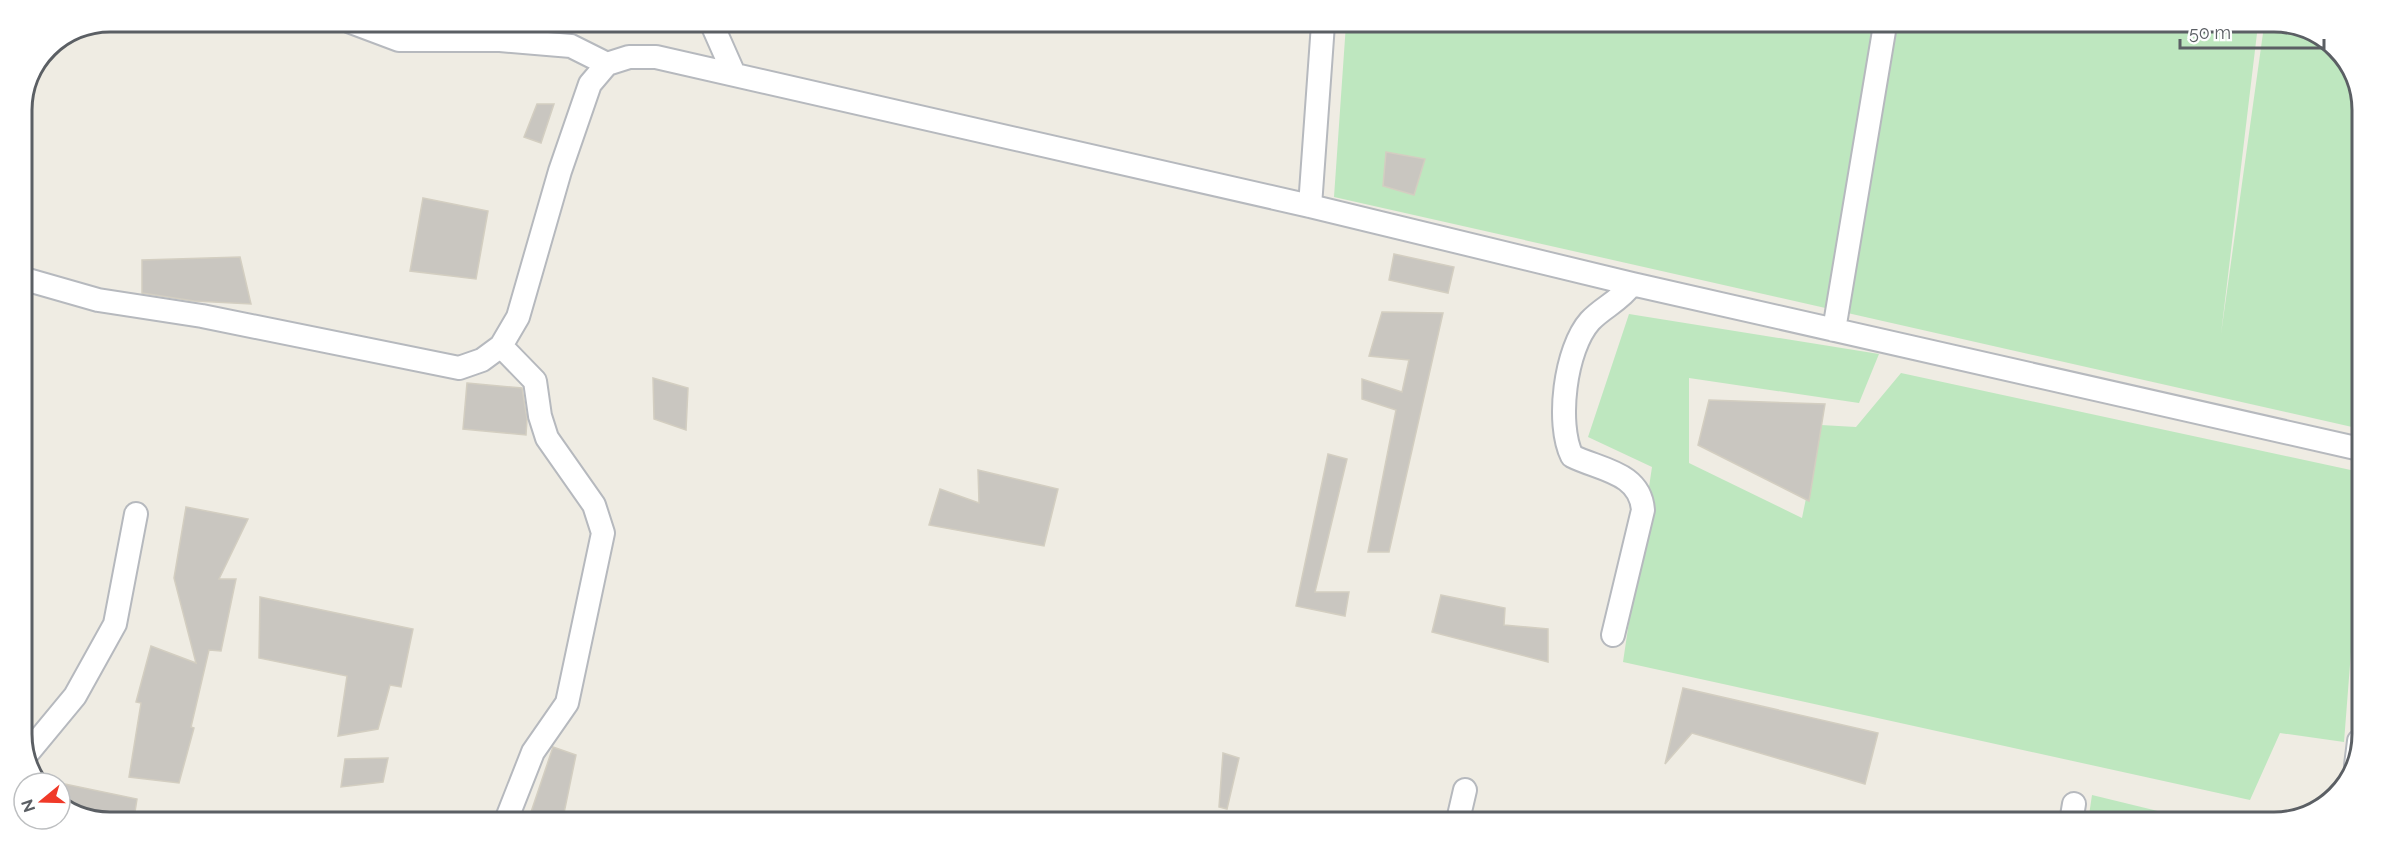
<svg xmlns="http://www.w3.org/2000/svg" width="2384" height="843" font-family="Raleway,sans-serif">
<rect width="100%" height="100%" fill="#efece3"/>
<path fill="#bee7bf" d="M1346,24L2258,25L2221,334L2264,26H2303L2344,55L2363,103L2361,429L1334,197Z
M1629,314L1879,354L1859,403L1689,378V463L1802,518L1821,425L1856,427L1901,373L2360,472V536L2344,742L2280,733L2250,800L1623,662L1652,467L1588,437Z
M2092,795L2203,822H2088Z"/>
<path fill="#c9c6c0" stroke="#d3cec1" stroke-width="1.5" d="M537,104H554L541,143L524,137Z
M1386,152L1425,159L1414,195L1383,186Z
M423,198L488,211L476,279L410,271Z
M1394,254L1454,267L1448,293L1389,280Z
M240,257L251,304L194,301L142,293V260Z
M1382,312L1443,313L1389,552H1368L1396,410L1362,399V379L1402,392L1409,360L1369,356Z
M653,378L688,388L686,430L654,419Z
M467,383L522,388L527,419L526,435L463,429Z
M1709,400L1825,404L1809,501L1698,445Z
M1328,454L1347,459L1315,592H1349L1345,616L1296,606Z
M978,470L1058,489L1044,546L929,525L940,489L979,503Z
M186,507L248,519L219,579H236L221,651L209,650L191,727L194,728L179,783L129,777L141,703L136,702L151,646L196,663L174,578Z
M1441,595L1505,608L1504,625L1548,629V662L1432,632Z
M260,597L413,629L401,687L390,685L378,729L338,736L347,676L259,658Z
M1683,688L1878,733L1865,784L1692,733L1665,764Z
M553,747L576,755L563,818H529Z
M1223,753L1239,758L1227,809L1219,807Z
M388,758L383,782L341,787L345,759Z
M60,783L137,799L134,818L81,817L60,802Z"/>
<g fill="none" stroke-linecap="round" stroke-linejoin="round">
<defs>
<path id="street" d="M351,22L399,40H500L571,46L607,64
M711,22L734,74
M1310,206L1323,24
M21,278L98,300L202,316L459,368L482,360L501,346L518,317L560,171L590,84L607,64L629,57H656L1310,206L1632,284L2360,449
M1834,330L1885,25
M501,346L535,381L540,416L547,438L594,505L603,533L567,703L533,752L507,818
M1613,635L1643,510C1640,472 1600,470 1572,456C1556,424 1565,349 1590,321C1603,307 1620,301 1632,284
M27,754L75,696L115,624L136,514
M2356,765L2359,741
M1458,820L1465,790
M2071,822L2074,804"/>
</defs>
<use href="#street" stroke="#b6b9be" stroke-width="26"/>
<use href="#street" stroke="#fff" stroke-width="22"/>
</g>
<path d="M0 0H2384V843H0ZM110 32H2274A78 78 0 0 1 2352 110V734A78 78 0 0 1 2274 812H110A78 78 0 0 1 32 734V110A78 78 0 0 1 110 32Z" fill="#fff" fill-rule="evenodd"/>
<path fill="none" stroke="#5b5f64" stroke-width="3" d="M110 32H2274A78 78 0 0 1 2352 110V734A78 78 0 0 1 2274 812H110A78 78 0 0 1 32 734V110A78 78 0 0 1 110 32Z"/>
<g transform="translate(42 801) rotate(251)"><circle r="28" fill="#ffffff" stroke="#bdbfc1" stroke-width="1.5"/>
<path d="M0-4.5L10 22L0 15L-10 22Z" fill="#f03928"/>
<text y="-9" font-size="16" font-weight="bold" text-anchor="middle" fill="#5b5f64">N</text>
</g>
<path d="M2180 39v9h144v-9" fill="none" stroke="#5b5f64" stroke-width="3"/>
<text x="2189" y="39" font-size="18" fill="#5b5f64" stroke="#ffffff" stroke-width="4.5" paint-order="stroke">50 m</text>
</svg>
